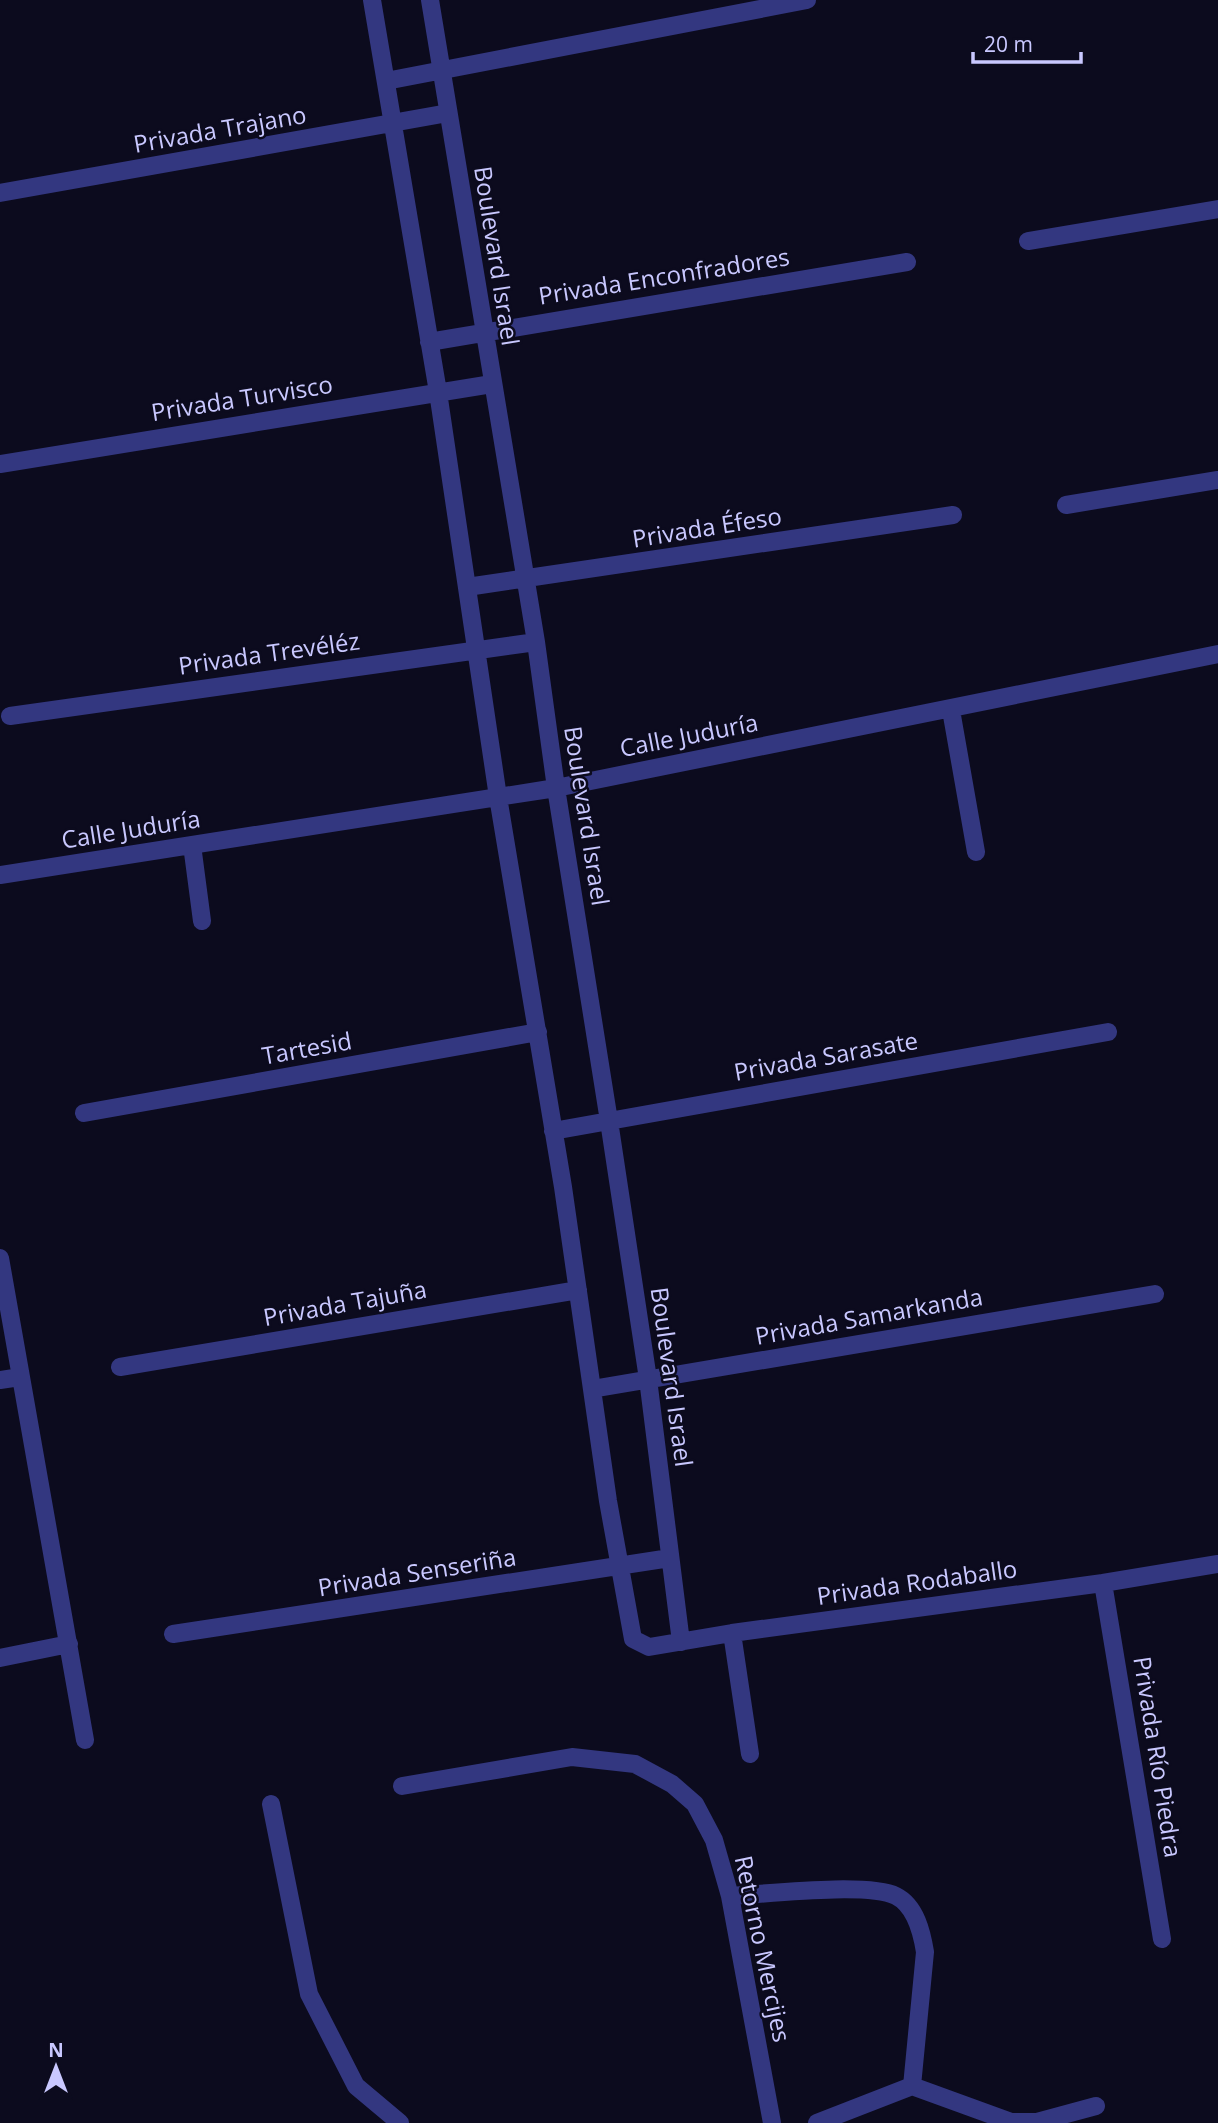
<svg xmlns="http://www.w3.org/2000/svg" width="1218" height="2123" font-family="'Open Sans',sans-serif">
<rect width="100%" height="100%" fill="#0c0b1e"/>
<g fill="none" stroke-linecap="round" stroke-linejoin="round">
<path stroke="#333780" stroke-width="18" d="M402,1786L572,1757L635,1764L672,1784L695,1804L714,1840L730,1896L772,2123
M271,1804L309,1994L356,2086L400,2123
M730,1896C766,1894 868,1882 896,1896C916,1906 922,1933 925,1952L912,2086L817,2123
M912,2086L1011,2122H1037L1096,2106"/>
<path stroke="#333780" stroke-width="18" d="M372,0L438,392L498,797L563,1187L608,1501L633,1639L649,1647L732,1633L1103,1583L1218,1564
M430,0L536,642L556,788L609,1121L648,1379L681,1642
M386,81L807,0
M0,193L448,113
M1028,241L1218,209
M429,342L907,262
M0,464L492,384
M1066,505L1218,480
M467,587L953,515
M951,710L976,852
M10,716L536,642
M192,845L202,921
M0,875L556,788L1218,654
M84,1113L538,1032
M553,1131L1108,1032
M0,1258L85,1740
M120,1367L578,1290
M0,1380L20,1377
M592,1389L1155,1294
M1103,1583L1162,1939
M732,1633L750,1754
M173,1634L670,1558
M0,1658L69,1644"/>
</g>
<g text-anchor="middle" stroke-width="5" stroke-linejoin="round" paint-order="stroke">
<g font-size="24" fill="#c9c8ff" stroke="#0c0b1e">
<text transform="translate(220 130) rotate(-10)" y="8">Privada Trajano</text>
<text transform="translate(496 256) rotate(81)" y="8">Boulevard Israel</text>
<text transform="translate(664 277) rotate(-9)" y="8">Privada Enconfradores</text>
<text transform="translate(242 399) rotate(-9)" y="8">Privada Turvisco</text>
<text transform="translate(707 528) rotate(-9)" y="8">Privada Éfeso</text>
<text transform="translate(269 654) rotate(-8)" y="8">Privada Trevéléz</text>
<text transform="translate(689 736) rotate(-11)" y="8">Calle Juduría</text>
<text transform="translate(586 816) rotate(81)" y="8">Boulevard Israel</text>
<text transform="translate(131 830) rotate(-9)" y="8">Calle Juduría</text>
<text transform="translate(307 1049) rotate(-10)" y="8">Tartesid</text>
<text transform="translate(826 1057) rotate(-10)" y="8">Privada Sarasate</text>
<text transform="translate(345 1304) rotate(-10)" y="8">Privada Tajuña</text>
<text transform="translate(869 1317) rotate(-10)" y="8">Privada Samarkanda</text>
<text transform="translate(671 1377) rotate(82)" y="8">Boulevard Israel</text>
<text transform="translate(417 1573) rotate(-9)" y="8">Privada Senseriña</text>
<text transform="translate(917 1583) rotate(-8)" y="8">Privada Rodaballo</text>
<text transform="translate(1157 1757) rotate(81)" y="8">Privada Río Piedra</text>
<text transform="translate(762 1949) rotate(78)" y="8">Retorno Mercijes</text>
</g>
</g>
<g transform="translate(56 2067)" stroke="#0c0b1e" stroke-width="5" paint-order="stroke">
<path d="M0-5L12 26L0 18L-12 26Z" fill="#c9c8ff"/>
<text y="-10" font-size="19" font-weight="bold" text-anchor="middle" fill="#c9c8ff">N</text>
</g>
<path d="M973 52v10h108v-10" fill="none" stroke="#c9c8ff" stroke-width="3.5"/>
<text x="984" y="52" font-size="21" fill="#c9c8ff" stroke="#0c0b1e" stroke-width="5" paint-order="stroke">20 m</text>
</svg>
